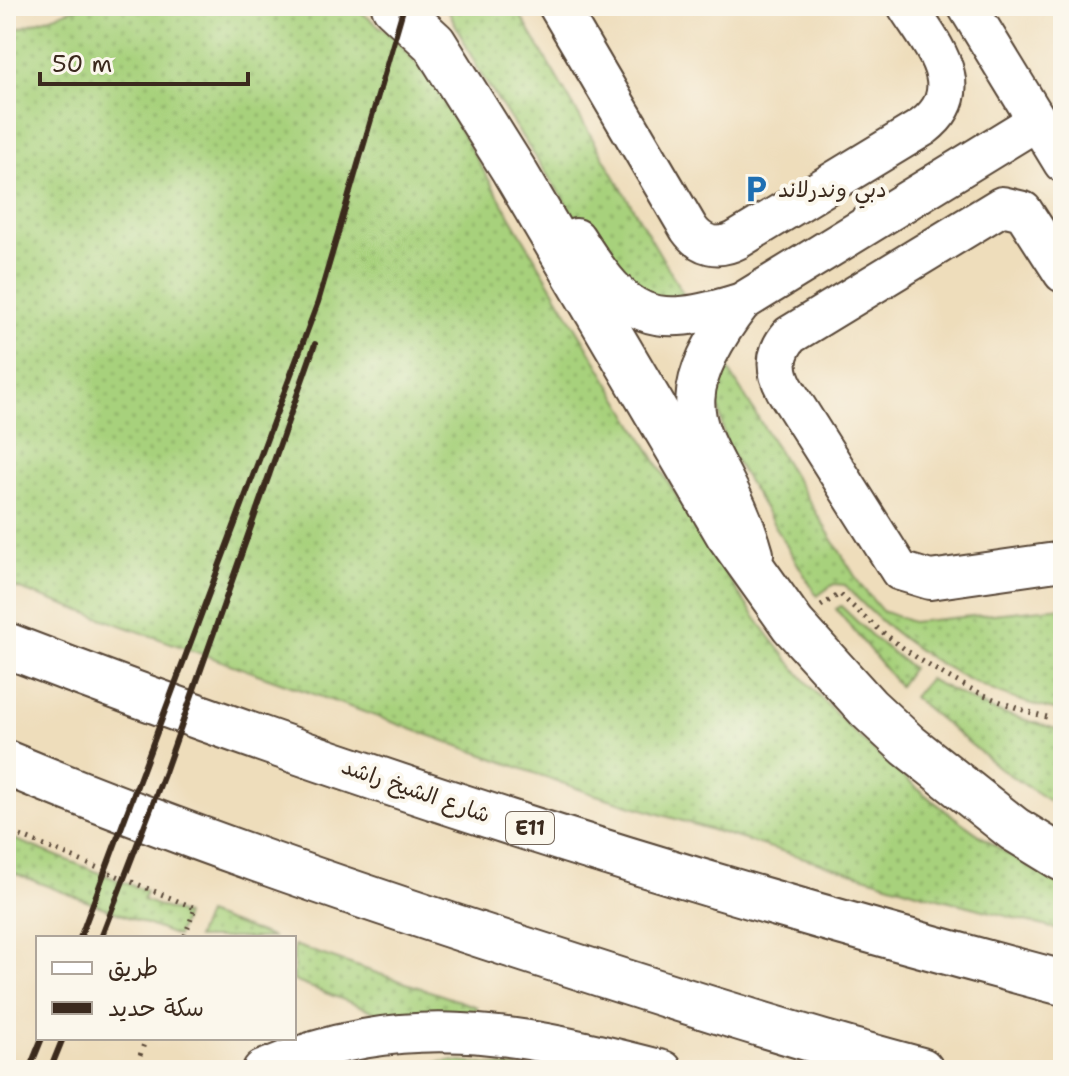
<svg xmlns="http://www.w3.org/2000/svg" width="1069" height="1076" font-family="'Shantell Sans','Playpen Sans Arabic',sans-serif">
<defs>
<pattern id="grass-dots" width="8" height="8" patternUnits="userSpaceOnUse" patternTransform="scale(2)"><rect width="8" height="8" fill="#a7d17c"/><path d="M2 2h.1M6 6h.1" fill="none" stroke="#89aa65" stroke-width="1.8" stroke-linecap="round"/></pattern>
</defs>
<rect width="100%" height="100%" fill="#fbf7ec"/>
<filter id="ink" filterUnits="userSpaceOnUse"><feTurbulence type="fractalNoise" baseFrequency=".0125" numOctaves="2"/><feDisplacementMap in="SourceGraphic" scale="16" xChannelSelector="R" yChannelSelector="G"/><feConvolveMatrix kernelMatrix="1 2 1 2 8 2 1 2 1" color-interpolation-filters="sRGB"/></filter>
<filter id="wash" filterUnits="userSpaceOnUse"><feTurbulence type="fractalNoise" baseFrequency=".006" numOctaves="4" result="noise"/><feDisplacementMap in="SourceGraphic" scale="32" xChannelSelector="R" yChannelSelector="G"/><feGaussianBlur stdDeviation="1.8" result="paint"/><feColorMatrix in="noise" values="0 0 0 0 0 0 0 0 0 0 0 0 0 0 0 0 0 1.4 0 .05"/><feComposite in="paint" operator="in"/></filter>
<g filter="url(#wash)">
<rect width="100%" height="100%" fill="#edb"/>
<path fill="url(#grass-dots)" stroke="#717e4d" stroke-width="2" d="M82,6H353L396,39L434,85C494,190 556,294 618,398C663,472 705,548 756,618C836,730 943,820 1063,887V931L927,895L593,794L6,584V33Z
M446,6H515L692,309L618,282L480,73Z
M722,359L861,586L882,611L912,622L1063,607V712C979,695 902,649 845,585L834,584L817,596L726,445L717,399Z
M841,606L875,639L912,668L899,686L836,609Z
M928,679L992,710L1063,731V810L1002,770L913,697Z
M6,836L146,891L143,900L185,915L177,936L6,870Z
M206,914L274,938H196Z
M294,945L477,1007L476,1012L383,1015L294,981Z
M450,1061L537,1070H364Z"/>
</g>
<g filter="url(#ink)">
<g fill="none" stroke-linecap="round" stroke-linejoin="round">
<defs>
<path id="minor" d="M558,6L689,229C701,246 718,250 737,240L923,127C973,89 931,44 907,6
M967,6L1063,163
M576,238C627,319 650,331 742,302L1037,121
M1063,273L1023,211L1002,206L790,335C775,352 774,369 785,389L900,571L930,580L1063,561
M742,302C647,425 721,436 754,554
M262,1070C405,1008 519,1033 663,1070"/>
<path id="highway" d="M394,6L434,43L513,169L728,534L793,625L868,708L909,746L1014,829L1063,859
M6,645C351,778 705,889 1063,983
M6,763C174,833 347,892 520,948C653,991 786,1034 921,1070"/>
</defs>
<use href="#minor" stroke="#564536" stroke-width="42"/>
<use href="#highway" stroke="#564536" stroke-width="48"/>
<path stroke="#564536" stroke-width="5" stroke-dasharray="2 6" stroke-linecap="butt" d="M821,606L840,594C904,657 975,701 1063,721
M6,830L195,908L184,938
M135,1070L146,1038"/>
<use href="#minor" stroke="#fff" stroke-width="38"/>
<use href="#highway" stroke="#fff" stroke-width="44"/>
<path stroke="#3b2a1e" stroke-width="6" d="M80,938L318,302L404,6
M101,938L165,772L315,344
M29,1070L42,1038
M50,1070L63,1038"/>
</g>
</g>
<defs>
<symbol id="parking-bare" viewBox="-9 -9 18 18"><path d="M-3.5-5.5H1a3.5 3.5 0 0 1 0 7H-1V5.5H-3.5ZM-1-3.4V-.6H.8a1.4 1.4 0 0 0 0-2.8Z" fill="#1f6fb2" stroke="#fbf7ec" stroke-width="2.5" paint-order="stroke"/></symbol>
</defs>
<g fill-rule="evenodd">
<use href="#parking-bare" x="736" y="169" width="40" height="40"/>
</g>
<g text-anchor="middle" stroke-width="8" stroke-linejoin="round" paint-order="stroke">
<rect fill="#fbf7ec" stroke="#75685c" stroke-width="2" x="506" y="812" width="48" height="32" rx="6"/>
<g font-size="20" font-weight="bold" fill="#3b2a1e">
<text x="530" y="835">E11</text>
</g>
<g font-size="22" fill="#3b2a1e" stroke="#fbf7ec" text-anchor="start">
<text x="778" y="197">دبي وندرلاند</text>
</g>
<g font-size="22" fill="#3b2a1e" stroke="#fbf7ec">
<text transform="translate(416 790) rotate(19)" y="8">شارع الشيخ راشد</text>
</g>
</g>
<rect width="1069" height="1076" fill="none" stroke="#fbf7ec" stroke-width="32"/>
<rect x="36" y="936" width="260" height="104" fill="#fbf7ec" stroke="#aea59a" stroke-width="2"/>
<rect x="52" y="962" width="40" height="12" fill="#ffffff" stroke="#aea59a" stroke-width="2"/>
<text x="108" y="976" font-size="24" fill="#3b2a1e">طريق</text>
<rect x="52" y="1002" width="40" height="12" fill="#3b2a1e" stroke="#aea59a" stroke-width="2"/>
<text x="108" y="1016" font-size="24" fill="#3b2a1e">سكة حديد</text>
<path d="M40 72v12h208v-12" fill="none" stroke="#3b2a1e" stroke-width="4"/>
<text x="52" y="72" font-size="24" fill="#3b2a1e" stroke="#fbf7ec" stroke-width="6" paint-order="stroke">50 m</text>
</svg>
